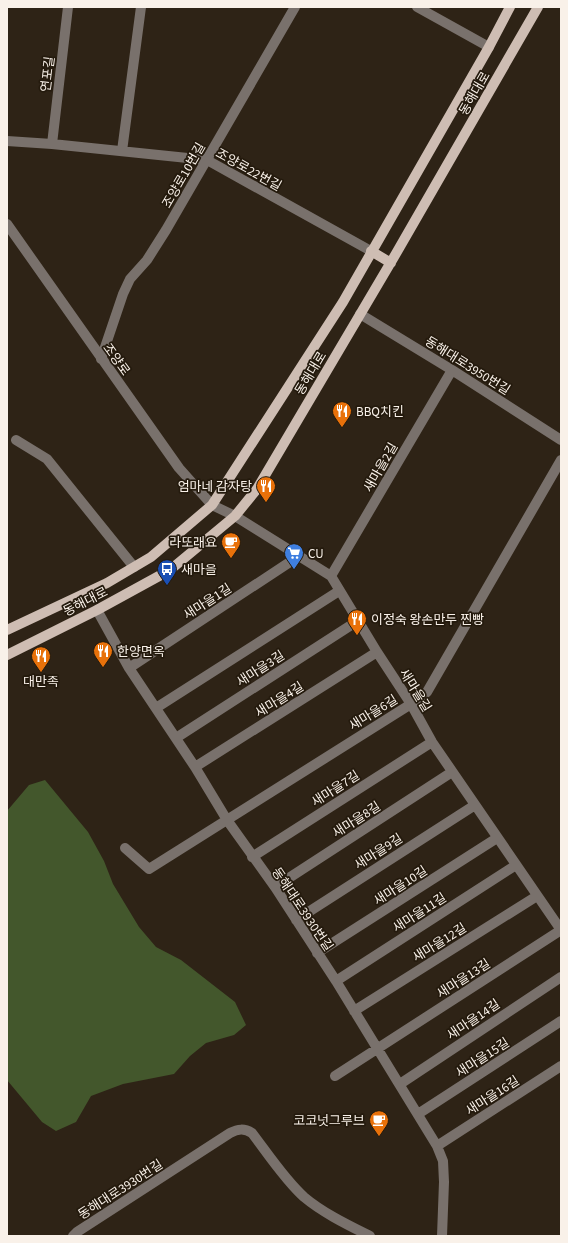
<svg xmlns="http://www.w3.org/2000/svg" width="568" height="1243" font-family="'Source Sans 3','Noto Sans KR',sans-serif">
<rect width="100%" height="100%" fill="#2e2316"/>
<path fill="#43572c" d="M45,780L88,832L104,861L113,884L139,927L156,947L181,960L235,1002L246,1025L234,1035L206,1043L190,1056L174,1074L123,1084L91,1096L76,1122L56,1131L42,1122L7,1080V811L29,785Z"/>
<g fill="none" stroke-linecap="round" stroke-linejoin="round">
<path stroke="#79716c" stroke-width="10" d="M417,7L489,47
M7,141L52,144L207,160L371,251
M52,144L68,7
M122,151L141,7
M7,224L179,468L212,505L235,516L331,576L377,652L411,704L432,742L561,930
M360,314L452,370L561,440
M101,359L123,294L130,279L147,260L166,230L295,7
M16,440L47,459L134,567
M331,576L452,370
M97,610L129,668L195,767L227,820L275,887L336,981L437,1146L443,1161L444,1182L442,1236
M129,668L299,556
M156,708L339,591
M176,738L359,620
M195,767L377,652
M125,848L149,869L411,704L427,692L561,460
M252,857L432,742
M275,887L452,772
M296,920L475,805
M317,953L497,838
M336,981L516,865
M354,1011L537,896
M335,1076L561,930
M400,1084L561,977
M418,1114L561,1021
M437,1146L561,1066
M73,1236L77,1232L230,1133C238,1129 244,1128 252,1133C268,1154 285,1180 304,1197C323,1213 348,1225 370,1236"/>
<path stroke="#cebdb3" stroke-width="10" d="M371,251L391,263
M7,630L107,583L151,557L212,505L343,302L489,47L510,7
M7,655L97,610L170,570L235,516L257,489L394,257L538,7"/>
</g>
<defs>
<symbol id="restaurant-pin" viewBox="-11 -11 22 30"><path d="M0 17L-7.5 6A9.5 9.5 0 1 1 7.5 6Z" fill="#e8710a" stroke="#241a0d"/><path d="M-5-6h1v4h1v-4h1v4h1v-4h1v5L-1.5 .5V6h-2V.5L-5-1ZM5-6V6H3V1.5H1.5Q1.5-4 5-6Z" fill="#fff"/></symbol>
<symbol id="cafe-pin" viewBox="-11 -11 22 30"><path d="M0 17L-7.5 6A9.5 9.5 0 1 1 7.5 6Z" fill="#e8710a" stroke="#241a0d"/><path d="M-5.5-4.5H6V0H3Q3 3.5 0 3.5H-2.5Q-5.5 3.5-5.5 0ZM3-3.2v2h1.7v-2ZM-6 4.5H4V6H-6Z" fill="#fff"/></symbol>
<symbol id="supermarket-pin" viewBox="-11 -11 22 30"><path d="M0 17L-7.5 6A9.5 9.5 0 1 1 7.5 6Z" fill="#3f7fe0" stroke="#241a0d"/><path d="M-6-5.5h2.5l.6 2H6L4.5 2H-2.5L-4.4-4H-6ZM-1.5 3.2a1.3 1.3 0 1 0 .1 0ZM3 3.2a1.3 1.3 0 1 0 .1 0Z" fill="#fff"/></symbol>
<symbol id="bus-pin" viewBox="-11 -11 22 30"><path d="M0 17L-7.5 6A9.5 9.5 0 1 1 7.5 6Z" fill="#1a4fb4" stroke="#241a0d"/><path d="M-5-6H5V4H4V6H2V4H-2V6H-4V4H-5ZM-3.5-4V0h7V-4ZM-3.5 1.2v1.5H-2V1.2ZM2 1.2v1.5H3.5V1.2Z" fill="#fff"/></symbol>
</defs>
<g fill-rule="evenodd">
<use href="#restaurant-pin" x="331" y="400" width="22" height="30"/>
<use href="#restaurant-pin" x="255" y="475" width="22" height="30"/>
<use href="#cafe-pin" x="220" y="531" width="22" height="30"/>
<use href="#supermarket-pin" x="283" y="542" width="22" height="30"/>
<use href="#bus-pin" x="156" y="558" width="22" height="30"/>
<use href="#restaurant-pin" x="346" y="608" width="22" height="30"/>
<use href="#restaurant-pin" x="92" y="640" width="22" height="30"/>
<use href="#restaurant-pin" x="30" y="645" width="22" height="30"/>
<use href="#cafe-pin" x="368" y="1109" width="22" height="30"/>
</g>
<g text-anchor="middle" stroke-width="3.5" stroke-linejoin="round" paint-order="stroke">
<g font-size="13" fill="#f9f1e9" stroke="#241a0d">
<text transform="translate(47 74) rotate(-83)" y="5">연포길</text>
<text transform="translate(474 93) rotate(-60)" y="5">동해대로</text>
<text transform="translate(249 169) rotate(29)" y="5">조양로22번길</text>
<text transform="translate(183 175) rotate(-60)" y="5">조양로10번길</text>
<text transform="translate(117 359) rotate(54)" y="5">조양로</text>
<text transform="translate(468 365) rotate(32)" y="5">동해대로3950번길</text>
<text transform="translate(310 373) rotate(-59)" y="5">동해대로</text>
<text transform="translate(380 467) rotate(-60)" y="5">새마을2길</text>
<text transform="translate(85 601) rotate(-27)" y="5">동해대로</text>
<text transform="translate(207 601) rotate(-33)" y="5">새마을1길</text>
<text transform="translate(260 668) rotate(-33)" y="5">새마을3길</text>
<text transform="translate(416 690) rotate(58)" y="5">새마을길</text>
<text transform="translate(279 699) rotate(-32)" y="5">새마을4길</text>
<text transform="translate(373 712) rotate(-32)" y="5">새마을6길</text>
<text transform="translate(335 788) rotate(-33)" y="5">새마을7길</text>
<text transform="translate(356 819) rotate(-33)" y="5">새마을8길</text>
<text transform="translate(378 851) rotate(-33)" y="5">새마을9길</text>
<text transform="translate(400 885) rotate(-33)" y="5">새마을10길</text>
<text transform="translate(303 909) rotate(56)" y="5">동해대로3930번길</text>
<text transform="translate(419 912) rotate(-33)" y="5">새마을11길</text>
<text transform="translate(439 942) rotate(-32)" y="5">새마을12길</text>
<text transform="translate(463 978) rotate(-33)" y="5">새마을13길</text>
<text transform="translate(473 1019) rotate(-34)" y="5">새마을14길</text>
<text transform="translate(482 1057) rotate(-33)" y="5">새마을15길</text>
<text transform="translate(492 1095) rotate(-33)" y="5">새마을16길</text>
<text transform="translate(120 1189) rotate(-33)" y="5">동해대로3930번길</text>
</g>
<g font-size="13" fill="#f9f1e9" stroke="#241a0d" text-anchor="start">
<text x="356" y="416">BBQ치킨</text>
<text x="252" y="491" text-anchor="end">엄마네 감자탕</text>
<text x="217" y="547" text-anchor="end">라또래요</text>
<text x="308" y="558">CU</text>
<text x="181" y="574">새마을</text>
<text x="371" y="624">이정숙 왕손만두 찐빵</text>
<text x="117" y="656">한양면옥</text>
<text x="41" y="686" text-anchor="middle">대만족</text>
<text x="365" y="1125" text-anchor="end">코코넛그루브</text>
</g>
</g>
<rect width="568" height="1243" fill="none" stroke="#f9f1e9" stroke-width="16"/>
</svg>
